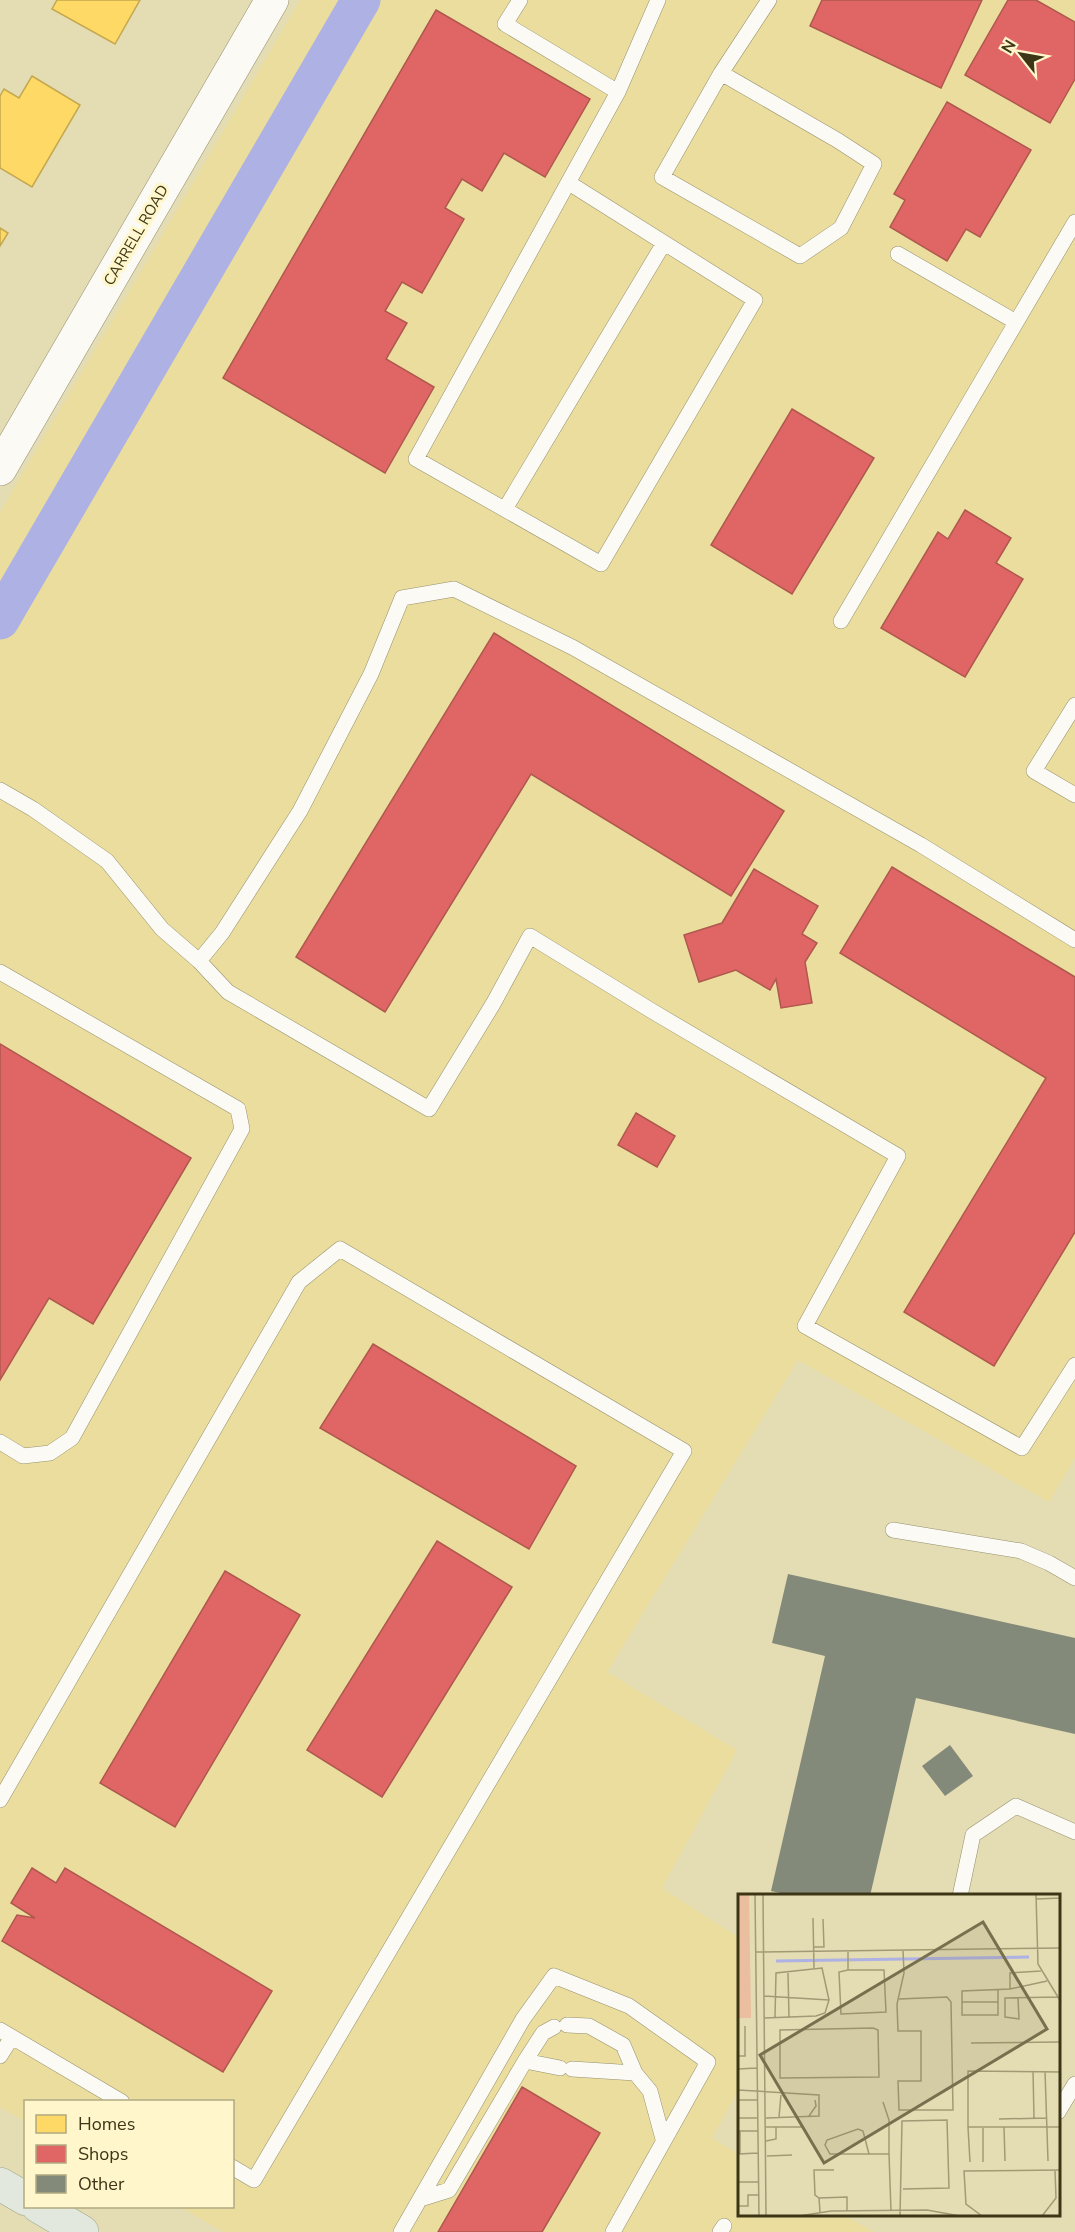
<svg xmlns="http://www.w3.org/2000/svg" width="1075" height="2232" font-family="'Nunito Sans',sans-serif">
<rect width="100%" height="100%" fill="#e4dcb3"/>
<path fill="#eadd9d" d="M300,0H1075V1458L1049,1502L798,1360L607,1672L737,1750L662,1888L739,1938V2089L712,2138L739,2154V2216H845L874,2232H224L180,2207L232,2206V2102H26L25,2121L0,2107V512Z"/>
<path fill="#ffd966" stroke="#c4a84e" stroke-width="1.5" d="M57,0H140L115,44L52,9Z
M32,76L80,105L32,187L0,168V96L4,89L19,98Z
M0,228L8,233L0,246Z"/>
<path fill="#e06666" stroke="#af584e" stroke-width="1.5" d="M822,0H982L941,88L810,26Z
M1008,0H1036L1075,22V79L1050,123L965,75Z
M436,10L590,99L545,177L504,153L482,191L462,179L445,208L464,219L422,293L402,282L385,311L407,323L386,359L434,387L385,473L223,378Z
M947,102L1031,150L980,237L966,229L947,261L890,227L905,200L894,194Z
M792,409L874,458L792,594L711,545Z
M965,510L1011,538L996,563L1023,579L965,677L881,628L938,532L948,539Z
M494,633L784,811L731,896L531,774L385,1012L296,957Z
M892,867L1075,977V1232L994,1366L904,1312L1046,1078L840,953Z
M754,869L818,906L802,934L817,943L805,962L812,1003L781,1008L776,979L770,990L736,970L699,982L684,935L722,923Z
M0,1044L191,1158L93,1324L49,1298L0,1380Z
M636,1113L675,1136L657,1167L618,1145Z
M373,1344L576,1466L529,1549L320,1428Z
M437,1541L512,1587L382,1797L307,1750Z
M225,1571L300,1615L175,1827L100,1783Z
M32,1868L56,1883L65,1868L272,1991L223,2072L2,1941L17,1915L35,1918L11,1903Z
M522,2087L600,2133L542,2232H438Z"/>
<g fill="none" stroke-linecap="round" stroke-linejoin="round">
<path stroke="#adb1e3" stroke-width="39" d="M0,620L361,0"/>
</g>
<path fill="#848a7a" d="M788,1574L1075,1638V1734L916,1698L870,1896H794L771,1891L825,1656L772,1643Z
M950,1745L973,1776L945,1796L922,1766Z"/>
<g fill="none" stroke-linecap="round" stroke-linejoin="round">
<defs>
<path id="service" d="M520,0L505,24L618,92L416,459L601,564L755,300L569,183
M721,73L837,140L874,164L841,228L800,256L662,177L721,73L769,0
M618,92L658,0
M898,254L1016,322
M505,509L664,243
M841,621L1075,222
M1075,705L1034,771L1075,795
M0,790L33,809L107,861L162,929L199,961L228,992L429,1109L493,1004L530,936L652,1011L898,1156L805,1326L1022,1448L1075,1365
M199,961L222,933L300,811L371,674L402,598L454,589L572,647L921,845L1075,940
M0,972L238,1109L242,1129L72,1438L50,1453L23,1456L0,1442
M893,1530L1021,1551L1049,1563L1075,1578
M0,1800L299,1282L340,1249L684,1451L254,2180L232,2167
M960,1896L973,1835L1016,1806L1075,1832
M567,2025L589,2026L623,2045L635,2073L650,2091L663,2139
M0,2030L122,2102
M0,2056L12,2037
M525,2061L560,2068
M572,2069L635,2073
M1058,2112L1075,2084
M420,2199L449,2190L525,2061L543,2033L554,2027
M401,2232L523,2019L554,1976L629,2006L708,2062L613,2232
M720,2232L724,2226"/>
<path id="tertiary" d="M0,469L272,0"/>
<path id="primary" d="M0,2184L26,2199
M38,2206L82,2232"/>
</defs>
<use href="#service" stroke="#96906f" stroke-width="16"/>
<use href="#tertiary" stroke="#96906f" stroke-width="34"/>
<use href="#primary" stroke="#a1a98e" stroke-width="34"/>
<use href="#service" stroke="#fbfaf4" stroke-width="15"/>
<use href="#tertiary" stroke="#fbfaf4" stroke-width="33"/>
<use href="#primary" stroke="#e2e8de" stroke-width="33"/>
</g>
<g text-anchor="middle" stroke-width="6" stroke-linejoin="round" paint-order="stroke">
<g font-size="15" fill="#3c3617" stroke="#fff7cb">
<text transform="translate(136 235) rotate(-60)" y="5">CARRELL ROAD</text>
</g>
</g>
<g transform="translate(738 1894)">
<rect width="322" height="322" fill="#e4dcb3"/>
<path d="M0,1H11L13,124H0Z" fill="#eabe9f"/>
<path fill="none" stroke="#adb1e3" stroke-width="3" d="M38,67L291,63"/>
<path fill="none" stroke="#a19a75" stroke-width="1.5" d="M17,1L21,322M25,1L28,322M298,1L300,70L323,108M298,5L323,4M75,24L76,74M76,53H86L85,25M110,57V76H146L148,118L103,120L101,78L110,76M17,58L323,54M50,79L51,123M260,95V121H224V97L272,95V79L303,77M272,95L309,87M26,102L91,106M280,104L281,125L267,123V104L320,103M161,105L209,103L213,108L215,216H161L160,187H183V137H160L159,110L166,79L165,56M224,108H260M26,124L78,122L87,119L91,106L84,74L38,79L37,123M135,134L140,136L141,183L42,184V136ZM233,149L323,148M0,162H7V132M0,175L19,174M295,177L296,224M307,177L310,267M323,178L230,177V233H323M0,196L81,201V222L28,224M0,206H19M145,208L151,226V260M71,222L78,212L77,206M41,223L43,201M0,224H20M261,225L309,224M28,233H66M230,233L232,268M266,233L267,267M245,234V268M0,237H20M28,247L38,245V233M2,259V237M0,260L20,259M131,260L125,237L120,235L89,246L87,251L92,260H151L153,317M29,262L54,261M0,288H20M81,304L77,301L76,276H96M0,312H10V301H21M82,318L81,304L109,303V317M61,322L93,317L189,316L222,322M162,322L164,227L209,226L211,294L165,295M244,322L228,310L226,277L323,276M304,322L318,304L317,276"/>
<path fill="#77704e" fill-opacity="0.15" stroke="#77704e" stroke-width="3" d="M245,28L309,135L86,269L22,161Z"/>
<rect width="322" height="322" fill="none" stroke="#3c3617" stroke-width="3"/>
</g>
<rect x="24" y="2100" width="210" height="108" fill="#fff7cb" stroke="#b1aa83" stroke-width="1.5"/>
<rect x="36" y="2115" width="30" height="18" fill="#ffd966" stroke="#b1aa83" stroke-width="1.5"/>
<text x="78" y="2130" font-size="18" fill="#3c3617">Homes</text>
<rect x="36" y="2145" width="30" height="18" fill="#e06666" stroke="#b1aa83" stroke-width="1.5"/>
<text x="78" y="2160" font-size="18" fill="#3c3617">Shops</text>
<rect x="36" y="2175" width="30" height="18" fill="#848a7a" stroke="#b1aa83" stroke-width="1.5"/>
<text x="78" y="2190" font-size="18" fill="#3c3617">Other</text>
<g transform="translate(1021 54) rotate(301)" stroke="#fff7cb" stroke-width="4.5" paint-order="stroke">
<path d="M0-4.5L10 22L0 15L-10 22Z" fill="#3c3617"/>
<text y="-9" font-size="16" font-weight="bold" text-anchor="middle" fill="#3c3617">N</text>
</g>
</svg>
